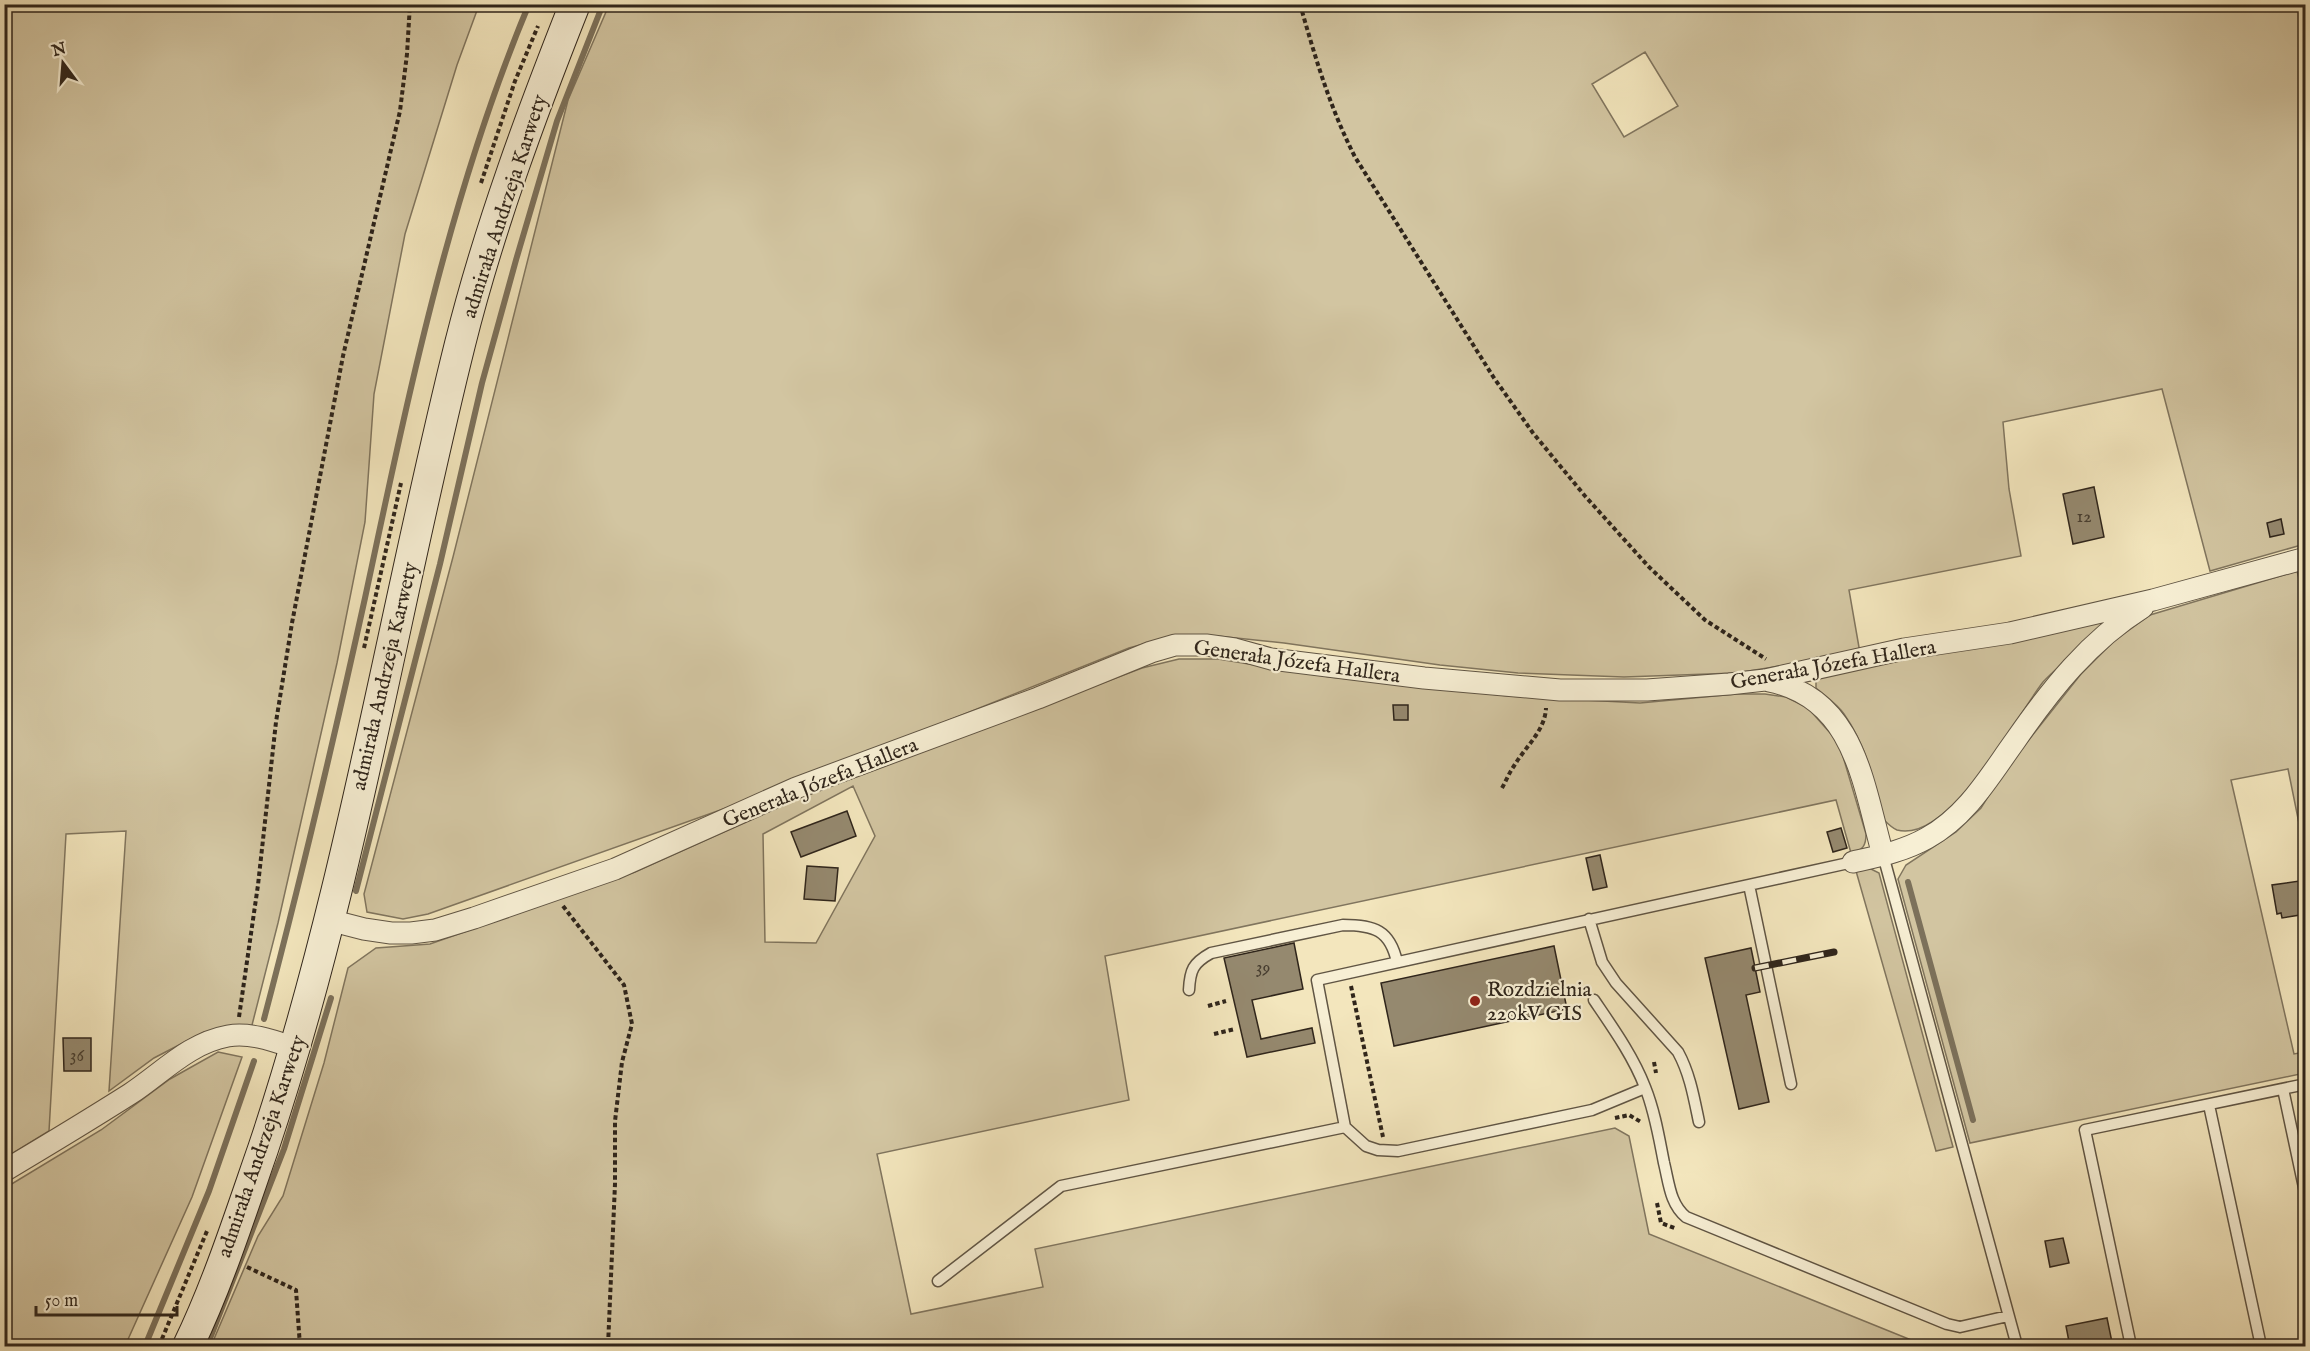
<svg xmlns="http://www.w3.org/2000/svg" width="2310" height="1351" font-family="'IM FELL English',serif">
<rect width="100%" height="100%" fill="#f3e6bd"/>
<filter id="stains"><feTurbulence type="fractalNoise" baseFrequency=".00333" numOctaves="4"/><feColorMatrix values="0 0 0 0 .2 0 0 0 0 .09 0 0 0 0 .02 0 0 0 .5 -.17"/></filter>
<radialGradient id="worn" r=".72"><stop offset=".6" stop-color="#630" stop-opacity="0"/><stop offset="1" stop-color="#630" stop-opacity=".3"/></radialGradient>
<path fill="#d2c5a1" stroke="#80755e" stroke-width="1.5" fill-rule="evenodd" d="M1995,4L2019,9L2020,4L2305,5V544L2210,571L2162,389L2003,422L2009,489L2021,556L1849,590L1860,653L1736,673L1624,677L1518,673L1440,665L1284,643L1217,636L1169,637L1129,648L757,797L428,914L403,919L367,912L364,894L453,557L568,100L609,5ZM1645,52L1678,106L1624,137L1592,84Z
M4,5H479L457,65L405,234L374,394L365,522L337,663L278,923L251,1029L204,1032L154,1058L109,1091L126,831L66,834L49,1131L5,1158Z
M2297,571L2306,605L2305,853L2288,769L2231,780L2294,1054L2305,1052V1073L1970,1143L1898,879L1906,865L1956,832L1981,808L2004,771L2081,674L2114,641L2150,615Z
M2111,614C2100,627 2089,639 2076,651C2066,661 2053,671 2043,682C2016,717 1949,844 1897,830C1892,828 1887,823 1883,819C1875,783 1866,745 1844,714C1837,704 1825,696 1816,688V679L1823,673Z
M1179,659H1218L1330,677L1509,696L1640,703L1736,694H1765L1786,697L1808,708L1839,743L1866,834C1866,846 1863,850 1851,853L1836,800L1105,956L1129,1100L877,1154L911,1314L1043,1287L1035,1249L1615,1128L1629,1136L1649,1234L1926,1346H211L258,1236L283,1196L324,1063L348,968L376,948L430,944L635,872L790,802L1142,668ZM853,786L875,836L816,943L765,942L763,834Z
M1869,868L1879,873L1953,1147L1936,1151L1856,871Z
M218,1052L242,1057L192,1197L125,1346H5V1188L101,1130L170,1079Z"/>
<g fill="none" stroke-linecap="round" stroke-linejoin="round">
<path stroke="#7c715b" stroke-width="6" d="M1908,882L1973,1120
M356,891L440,564L482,383L516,260L557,121L603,4
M264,1019C301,879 334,739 365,598C408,397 449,195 529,4
M145,1346L209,1191L254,1061
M207,1346L284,1149L331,998"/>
</g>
<path fill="#95896f" stroke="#2f251b" stroke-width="1.5" d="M2094,487L2104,537L2073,544L2063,494Z
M2281,519L2284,534L2270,537L2267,523Z
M1393,705H1408V720H1394Z
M847,811L856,836L801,857L791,832Z
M1841,828L1847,848L1833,852L1827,832Z
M1600,855L1607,887L1593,890L1586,858Z
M807,866L838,868L835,901L804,899Z
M2306,880V914L2282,918L2281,913L2277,914L2272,885Z
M1294,943L1303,989L1252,1000L1261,1039L1312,1028L1315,1043L1247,1057L1224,958Z
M1554,946L1567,1009L1394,1046L1381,983Z
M1751,948L1760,992L1746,995L1769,1102L1739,1109L1705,958Z
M63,1038H91V1071H64Z
M2063,1238L2069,1263L2050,1267L2045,1241Z
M2107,1318L2113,1347H2070L2066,1326Z"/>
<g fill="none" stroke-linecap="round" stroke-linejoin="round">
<defs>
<path id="service" d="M1883,855L2017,1346
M1749,885L1791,1084
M1589,919L1602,962L1616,983L1678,1052C1690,1074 1694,1098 1699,1122
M1189,990C1190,970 1193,963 1211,953L1343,925C1374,925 1390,930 1397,962
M1594,1000C1613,1028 1633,1056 1645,1087C1655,1112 1659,1138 1664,1163C1669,1183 1670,1204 1686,1217L1947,1324L1960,1327L2008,1316
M1645,1088L1592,1110L1398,1151L1378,1150L1366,1146L1345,1127L1317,980L1853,862
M2283,1089L2306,1197
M2209,1105L2261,1346
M938,1281L1061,1186L1345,1127
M2131,1346L2085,1130L2306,1084"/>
<path id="minor" d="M1769,681C1855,698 1863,784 1883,855
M1853,862C1879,856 1904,851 1927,838C1967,816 1989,777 2015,741C2051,689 2089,641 2143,607
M329,920L364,929L391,933H411L435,930L474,918L615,869L796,788L1038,698L1151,652L1175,645H1206L1235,649L1271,659L1424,678L1560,690H1647L1729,684L1765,680L1904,649L2010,633L2153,600L2306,558
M4,1171C46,1146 89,1120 130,1094C162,1073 189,1043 228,1036C250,1032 274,1041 295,1048"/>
<path id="secondary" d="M188,1346C218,1284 240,1215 263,1149C351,887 393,612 460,344C489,228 531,115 575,4"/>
</defs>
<use href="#service" stroke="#605544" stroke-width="13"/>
<use href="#minor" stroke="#605544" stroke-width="23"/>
<use href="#secondary" stroke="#2f251b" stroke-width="32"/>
<path stroke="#2f251b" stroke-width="4" stroke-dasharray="4.5 3" stroke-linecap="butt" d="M1300,4C1315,57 1330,108 1355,157L1494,378L1533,433L1585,496L1649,567L1705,620L1766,659
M481,183L515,81L538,26
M364,648L401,483
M1502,788C1506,781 1509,773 1514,766C1525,747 1545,731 1546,708
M563,906L624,985L632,1024L622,1062L615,1121V1184L608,1346
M1351,986L1383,1137
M1208,1006L1226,1001
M239,1017L258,885L276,722L292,623L343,356L400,111L407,54L410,4
M1214,1034L1235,1029
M1654,1062L1656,1073
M1615,1118L1629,1115L1641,1122
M1657,1203L1661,1223L1677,1229
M247,1267L296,1290L300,1346
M159,1346L207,1231"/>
<use href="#service" stroke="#f7efd4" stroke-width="10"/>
<use href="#minor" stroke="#f7efd4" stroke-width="21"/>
<use href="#secondary" stroke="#f7efd4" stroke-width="30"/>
<defs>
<path id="rail" d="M1755,968L1834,952"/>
</defs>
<use href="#rail" stroke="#2f251b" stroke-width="7"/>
<use href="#rail" stroke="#f7efd4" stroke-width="4.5" stroke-dasharray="14" stroke-linecap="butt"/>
</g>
<circle fill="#8f2418" stroke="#f7efd4" stroke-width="2" cx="1475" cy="1001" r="6"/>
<g text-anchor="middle" stroke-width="4.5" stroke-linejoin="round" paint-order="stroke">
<g font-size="18" fill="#483e30">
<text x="2084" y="522">12</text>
<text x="1263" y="973">39</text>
<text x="77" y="1061">36</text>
</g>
<g font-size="21" fill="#2f251b" stroke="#f7efd4">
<text transform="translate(504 206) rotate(-72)" y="7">admirała Andrzeja Karwety</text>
<text transform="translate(1297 661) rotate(8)" y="7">Generała Józefa Hallera</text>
<text transform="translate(1833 664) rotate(-10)" y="7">Generała Józefa Hallera</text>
<text transform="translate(384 676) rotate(-77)" y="7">admirała Andrzeja Karwety</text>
<text transform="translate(820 782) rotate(-22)" y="7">Generała Józefa Hallera</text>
<text transform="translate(261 1146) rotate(-71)" y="7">admirała Andrzeja Karwety</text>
</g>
<g font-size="21" fill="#2f251b" stroke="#f7efd4" text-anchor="start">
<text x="1487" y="996">Rozdzielnia<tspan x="1487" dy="24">220kV GIS</tspan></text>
</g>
</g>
<rect width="2310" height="1351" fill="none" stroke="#f3e6bd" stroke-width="24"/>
<rect x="6" y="6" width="2298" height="1339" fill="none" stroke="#2f251b" stroke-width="3"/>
<rect x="12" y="12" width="2286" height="1327" fill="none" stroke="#2f251b" stroke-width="1.5"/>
<g transform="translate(63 63) rotate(344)" stroke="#f7efd4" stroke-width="4.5" paint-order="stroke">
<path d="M0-4.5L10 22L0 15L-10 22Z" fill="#2f251b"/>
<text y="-9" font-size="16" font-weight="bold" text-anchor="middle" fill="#2f251b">N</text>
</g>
<path d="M36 1306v9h141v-9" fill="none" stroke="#2f251b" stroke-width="3"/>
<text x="45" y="1306" font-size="18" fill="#2f251b" stroke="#f7efd4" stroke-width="4.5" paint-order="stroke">50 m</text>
<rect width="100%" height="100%" filter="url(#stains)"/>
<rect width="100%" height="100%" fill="url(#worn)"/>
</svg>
